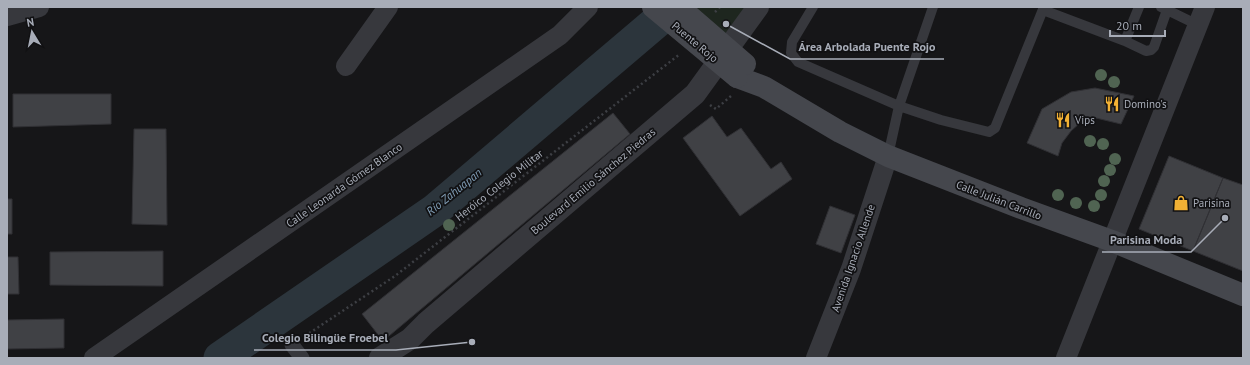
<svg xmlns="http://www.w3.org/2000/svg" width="1250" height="365" font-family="'PT Sans',sans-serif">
<rect width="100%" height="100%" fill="#161618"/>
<path fill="#1e261f" d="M688,7H753L732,38Z"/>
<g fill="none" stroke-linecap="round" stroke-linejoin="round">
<path stroke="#2c353c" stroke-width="33" d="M220,358L435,210L674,7"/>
</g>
<path fill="#404145" stroke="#303034" d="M1095,88L1134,96L1121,124L1096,118L1081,122L1071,131L1062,143L1058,156L1027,143L1042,109L1071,92Z
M13,94H111V124L13,127Z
M613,113L630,134L383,341L362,314Z
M712,116L727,137L741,128L771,169L781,162L792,179L740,216L683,138Z
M134,129H166L167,225L132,224Z
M1169,156L1223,178L1193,251L1139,229Z
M1223,178L1243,185V271L1193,251Z
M7,199H12V234H7Z
M830,206L855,215L841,253L816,244Z
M163,251V286L50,285V252Z
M7,257H18L19,294H7Z
M64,319V348L7,349V320Z"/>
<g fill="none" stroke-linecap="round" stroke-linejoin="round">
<path stroke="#3d3f44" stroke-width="2.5" stroke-dasharray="2 3" stroke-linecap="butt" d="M715,12L720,7
M710,105L716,109L731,96
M305,336L395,276L680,54"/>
<path stroke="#37383d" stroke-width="10" d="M813,7L792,42L791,53L798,62L899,106L941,120L989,132L995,128L1044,7
M1161,7L1198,25
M1043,10L1125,41L1146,51L1151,50L1154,47L1167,10
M1125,41L1139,7
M888,156L899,106L933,7"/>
<path stroke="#37383d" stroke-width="15" d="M292,345L302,358"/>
<path stroke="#37383d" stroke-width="20" d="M7,16L39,7
M346,66L388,7
M94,358L560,35L588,7
M816,358L851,269L888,156
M1066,358L1205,7"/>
<path stroke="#37383d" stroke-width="22" d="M380,358L410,339L426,323L695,94L758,7"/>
<path stroke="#45474d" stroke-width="22" d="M737,77L764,87L840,132L888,156L1021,208L1112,241L1243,295"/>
<path stroke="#45474d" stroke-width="22" d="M653,7L737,77
M679,7L745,64"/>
</g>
<g fill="#506452">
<circle cx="1101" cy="75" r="6"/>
<circle cx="1114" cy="82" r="6"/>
<circle cx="1090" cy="141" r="6"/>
<circle cx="1103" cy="144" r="6"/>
<circle cx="1115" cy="159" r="6"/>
<circle cx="1110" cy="170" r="6"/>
<circle cx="1104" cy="181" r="6"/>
<circle cx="1058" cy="195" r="6"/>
<circle cx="1101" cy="195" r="6"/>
<circle cx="1076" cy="203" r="6"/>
<circle cx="1094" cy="206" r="6"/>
<circle cx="449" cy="225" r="6"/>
</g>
<defs>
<symbol id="restaurant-bare" viewBox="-9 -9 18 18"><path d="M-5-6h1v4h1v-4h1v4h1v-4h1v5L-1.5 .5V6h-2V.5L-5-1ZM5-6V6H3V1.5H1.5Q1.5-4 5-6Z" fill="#f2b134" stroke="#111113" stroke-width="2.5" paint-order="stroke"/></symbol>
<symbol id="shop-bare" viewBox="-9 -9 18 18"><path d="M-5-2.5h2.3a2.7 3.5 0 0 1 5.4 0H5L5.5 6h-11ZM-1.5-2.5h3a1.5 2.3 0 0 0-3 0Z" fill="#f2b134" stroke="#111113" stroke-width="2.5" paint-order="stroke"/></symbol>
</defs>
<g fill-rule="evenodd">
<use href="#restaurant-bare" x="1101" y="93" width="22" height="22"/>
<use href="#restaurant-bare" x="1052" y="109" width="22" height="22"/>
<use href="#shop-bare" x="1170" y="192" width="22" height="22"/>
</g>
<g text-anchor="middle" stroke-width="3.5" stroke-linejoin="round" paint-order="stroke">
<g font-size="11" fill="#a8adb8" stroke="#111113">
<text transform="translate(695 42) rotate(40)" y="4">Puente Rojo</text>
<text transform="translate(593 181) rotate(-40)" y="4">Boulevard Emilio Sánchez Piedras</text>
<text transform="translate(344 185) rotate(-35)" y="4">Calle Leonarda Gómez Blanco</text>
<text transform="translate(499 185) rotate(-38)" y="4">Heróico Colegio Militar</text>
<text transform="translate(999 200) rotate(21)" y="4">Calle Julián Carrillo</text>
<text transform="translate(853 258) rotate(-71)" y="4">Avenida Ignacio Allende</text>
</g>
<g font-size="11" fill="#a8adb8" stroke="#111113" text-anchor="start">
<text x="1124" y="108">Domino's</text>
<text x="1075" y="124">Vips</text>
<text x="1193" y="207">Parisina</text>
</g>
<g font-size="12" font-style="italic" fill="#7f9bb3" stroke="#111113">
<text transform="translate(454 192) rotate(-39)" y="4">Río Zahuapan</text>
</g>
</g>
<path fill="none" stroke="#a8adb8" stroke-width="1.5" d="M726 24L790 59H944M1225 218L1191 252H1102M472 342L396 350H254"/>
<g fill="#a8adb8" stroke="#111113" stroke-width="1.5">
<circle cx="726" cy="24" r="4"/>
<circle cx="1225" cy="218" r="4"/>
<circle cx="472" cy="342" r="4"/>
</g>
<g font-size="12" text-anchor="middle" font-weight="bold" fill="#a8adb8" stroke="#111113" stroke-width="3.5" stroke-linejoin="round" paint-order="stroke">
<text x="867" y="51">Área Arbolada Puente Rojo</text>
<text x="1146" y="244">Parisina Moda</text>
<text x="325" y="342">Colegio Bilingüe Froebel</text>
</g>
<rect width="1250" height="365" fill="none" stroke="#a8adb8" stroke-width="16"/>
<g transform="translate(32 32) rotate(350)" stroke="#111113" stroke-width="3" paint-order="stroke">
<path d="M0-3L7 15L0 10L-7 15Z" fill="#a8adb8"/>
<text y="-6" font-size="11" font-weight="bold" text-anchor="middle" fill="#a8adb8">N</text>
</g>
<path d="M1110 30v6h55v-6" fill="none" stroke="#a8adb8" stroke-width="2"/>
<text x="1116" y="30" font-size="12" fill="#a8adb8" stroke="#111113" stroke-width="3" paint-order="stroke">20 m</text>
</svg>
